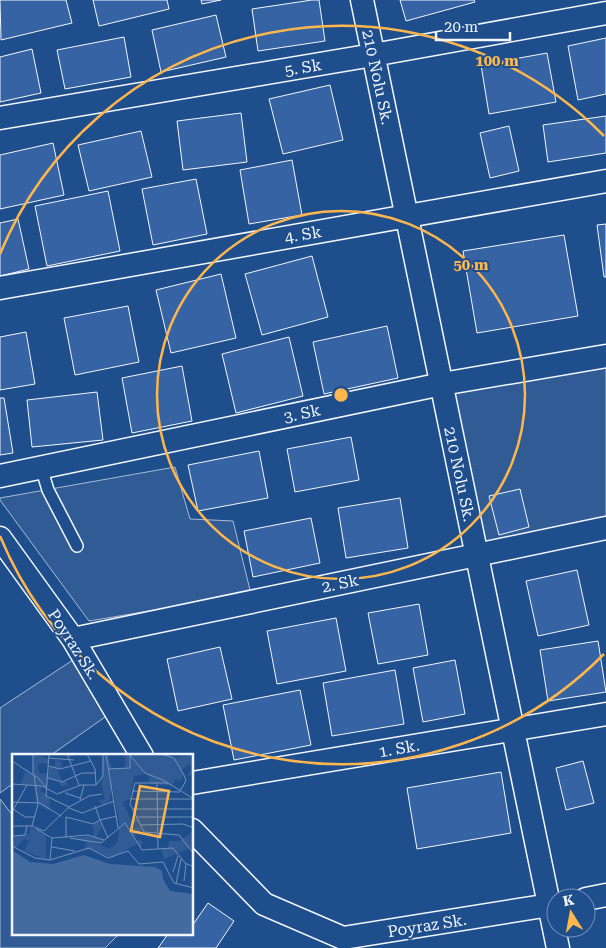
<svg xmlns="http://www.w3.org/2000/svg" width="606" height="948" font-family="'Roboto Serif',serif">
<rect width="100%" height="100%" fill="#1f4e8c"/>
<path fill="#305b95" stroke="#a8bbd7" d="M606,356V528L477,554L442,384Z
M175,467L190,519L233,521L251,594L89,621L0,500V498Z
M82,654L115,710L51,755L14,756V783L0,793V708Z
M0,799L14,817V934H119L105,948H0Z"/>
<path fill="#3563a3" stroke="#f2f6ff" d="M0,0H66L72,23L1,40Z
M93,0H167L169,9L99,26Z
M201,0H221L202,4Z
M312,0H319L325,41L258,51L252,9Z
M400,0H474L475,2L406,21Z
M216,15L226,57L161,72L152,30Z
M124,37L131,77L65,89L57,50Z
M606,38V94L578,100L568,46Z
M32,49L41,93L0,102V57Z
M547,53L556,102L489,114L481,65Z
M330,85L343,140L283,154L269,99Z
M241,113L247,162L183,170L177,121Z
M606,116V153L548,162L543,125Z
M509,126L519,171L490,178L480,133Z
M141,131L152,177L89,191L78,145Z
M53,143L64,195L0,209V155Z
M292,160L302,215L249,224L240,170Z
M196,179L207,234L153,245L142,189Z
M108,191L120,251L47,266L35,206Z
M18,219L29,269L0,276V223Z
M606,224V277H604L597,225Z
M564,235L578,316L477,333L463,251Z
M312,256L328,317L262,335L245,274Z
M221,274L236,338L171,353L156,290Z
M128,306L139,362L75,375L64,318Z
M387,326L398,378L324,394L313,342Z
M26,332L35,384L0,390V337Z
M289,337L303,396L236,413L222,354Z
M182,366L192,421L132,433L122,378Z
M97,392L103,440L32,447L27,400Z
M0,398H4L13,453L0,455Z
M351,437L359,480L295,492L287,449Z
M259,451L268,498L198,511L188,465Z
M520,489L529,527L499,535L489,496Z
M400,498L408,548L346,558L338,508Z
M311,518L320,563L253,577L244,531Z
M577,570L589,625L538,636L526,581Z
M419,604L428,655L378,664L368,613Z
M336,618L346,671L277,684L267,631Z
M598,641L606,692L548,701L540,650Z
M220,647L232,699L178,711L167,659Z
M455,660L465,714L423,722L413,668Z
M395,670L404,724L332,736L323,683Z
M300,690L311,745L234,760L223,705Z
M583,761L594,803L566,810L556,768Z
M501,772L511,833L417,849L407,788Z
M208,903L234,921L216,948H158L168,934H192V926Z"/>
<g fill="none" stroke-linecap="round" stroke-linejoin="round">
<defs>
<path id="lane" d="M41,467L48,490L77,546"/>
<path id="street" d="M362,0L558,948
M0,118L373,55L606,13
M0,288L606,181
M0,476L442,384L606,356
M0,538L73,639L142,756
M73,639L606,528
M192,783L606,714
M192,830L264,904L343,938L556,904
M586,899L606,895"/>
</defs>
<use href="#lane" stroke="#f2f6ff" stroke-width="14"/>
<use href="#street" stroke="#f2f6ff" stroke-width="25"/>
<use href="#lane" stroke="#1f4e8c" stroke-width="11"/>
<use href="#street" stroke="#1f4e8c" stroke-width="22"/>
</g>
<g fill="none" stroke="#ffb74d" stroke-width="2.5">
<circle cx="341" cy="395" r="184"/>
<path d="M604 654A369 369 0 0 1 0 536M0 254A369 369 0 0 1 604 136"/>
</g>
<g text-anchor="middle" stroke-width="4" stroke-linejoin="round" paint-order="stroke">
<g font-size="16" fill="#f2f6ff" stroke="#1f4e8c">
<text transform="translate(303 67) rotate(-10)" y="6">5. Sk</text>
<text transform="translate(378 77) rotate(78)" y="6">210 Nolu Sk.</text>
<text transform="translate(303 234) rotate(-10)" y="6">4. Sk</text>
<text transform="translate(302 413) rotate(-12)" y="6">3. Sk</text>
<text transform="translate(460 474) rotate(78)" y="6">210 Nolu Sk.</text>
<text transform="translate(340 583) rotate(-12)" y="6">2. Sk</text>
<text transform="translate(74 644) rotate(57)" y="6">Poyraz Sk.</text>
<text transform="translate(399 748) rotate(-10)" y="6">1. Sk.</text>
<text transform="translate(427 925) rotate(-9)" y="6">Poyraz Sk.</text>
</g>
</g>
<g transform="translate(12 754)">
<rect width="181" height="181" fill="#1f4e8c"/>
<path d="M21,0L37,5V10L26,9L27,19L36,20L37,12L43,14V6L49,7L50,14L46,15L50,28L54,27L56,31L49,33L48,28L36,24L35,35L30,32L29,38L34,39L38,46L37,57L25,49L22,32L9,30L13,17L21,21ZM91,0H101L96,3L100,14H113V0H106H150L162,4L181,0V20L175,23L179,13L176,10L170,16L172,21L168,27L164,25L160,32L137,29V22L133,20L122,22L118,45L111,48L119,66L126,64L127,67L120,70L123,75L130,74L122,83L124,88L128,85L131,89L128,94L125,90L100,104L79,95L72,96L74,88L58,84L82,82L81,70L86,67L90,72L84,83L92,87L83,89L97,95L106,88L107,68L100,31L98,46L90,51L87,46L93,45L89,27ZM18,72L34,82V106L12,97L17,87L12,85L4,94L0,92L3,82L18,79ZM181,77V93L152,105L149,94H156L157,87H168Z" fill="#305b95"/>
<path d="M0,96L18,108L41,110L72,101L98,110L143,113L150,117L151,125L158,137L181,140V181H0Z" fill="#446ba0"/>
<path fill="none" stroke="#7391ba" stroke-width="1" d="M21,0V21M42,0L61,1M55,0L67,31M75,0L83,15L84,31M94,0L106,74M117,0L133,19L151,26L182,45M150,0L162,4L172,21L174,27L168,37M37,4L62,6M0,7L26,24L34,33M37,12L48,15L79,7M96,15L118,14V1M36,24L50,28L70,19H84M145,29L146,95M156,29H123L118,50L132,78L167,81L182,100M0,30L30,32L45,40L69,31H84L91,22V0M120,37L168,38M53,39L68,44M118,45H181M68,46L72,31M0,48L28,49L49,62M57,53L77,42L90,40M57,54L70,59L102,47M1,55L13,63H23M121,55H182M0,58L15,31M54,63L81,70L88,66L83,52M54,63V84M125,63H182M88,66L96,84M88,66L105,62M128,71L171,70L182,74M0,72H20L32,77L57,53L34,42L37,0M20,72L26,50L22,21M24,75L40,84L76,81L92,86M0,82L13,81L15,72M58,84L89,89L113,69L130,96L161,94L173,109L182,113M0,92L23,104L38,106L77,94L96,104L116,97L127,110L151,108L162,129L182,134M40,93L63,97M38,106L40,84M161,118L166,102M172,127L174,110M164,130L169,105"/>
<path fill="#ffb74d" fill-opacity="0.15" stroke="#ffb74d" stroke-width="2.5" d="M128,32L157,37L148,83L119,77Z"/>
<rect width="181" height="181" fill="none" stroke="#f2f6ff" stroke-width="2.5"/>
</g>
<circle cx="341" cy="395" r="8" fill="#ffb74d" stroke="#1f4e8c" stroke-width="2.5"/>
<g font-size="15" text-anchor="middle" font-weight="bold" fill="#ffb74d" stroke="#1f4e8c" stroke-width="4" stroke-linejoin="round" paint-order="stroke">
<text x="497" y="66">100 m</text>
<text x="471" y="270">50 m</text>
</g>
<g transform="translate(571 913) rotate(349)"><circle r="24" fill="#1f4e8c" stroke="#7391ba"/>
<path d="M0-4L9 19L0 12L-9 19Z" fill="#ffb74d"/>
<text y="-8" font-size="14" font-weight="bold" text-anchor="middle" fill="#f2f6ff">K</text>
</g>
<path d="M436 32v8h74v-8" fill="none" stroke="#f2f6ff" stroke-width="2.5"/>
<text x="444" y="32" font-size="15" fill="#f2f6ff" stroke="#1f4e8c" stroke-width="4" paint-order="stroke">20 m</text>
</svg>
